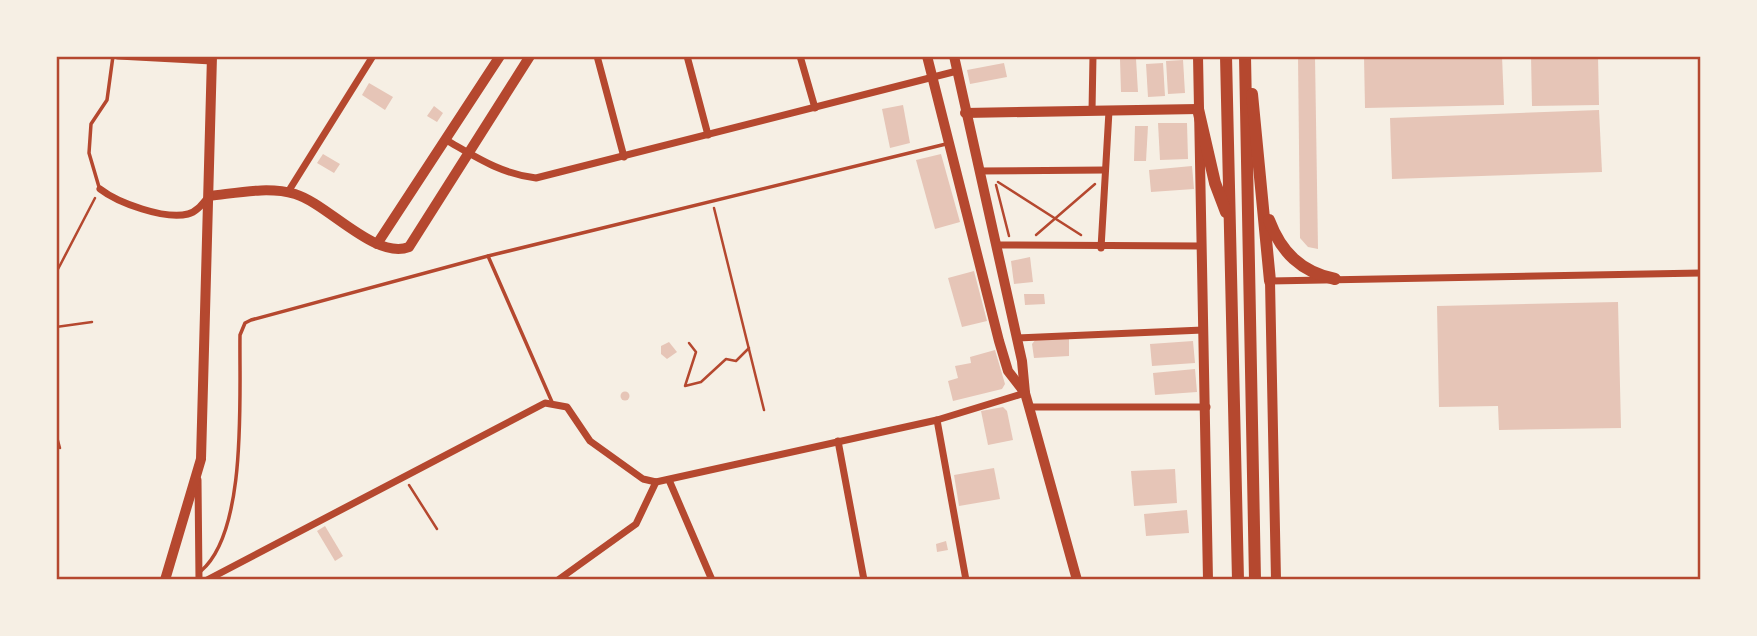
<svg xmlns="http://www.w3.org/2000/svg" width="1757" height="636" font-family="'Playfair Display',serif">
<rect width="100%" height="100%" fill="#f6efe4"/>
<g fill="#e6c5b7">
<polygon points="1298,56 1315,56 1318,249 1308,247 1300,238"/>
<polygon points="1364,56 1502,56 1504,105 1365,108"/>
<polygon points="1531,56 1598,56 1599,105 1532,106"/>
<polygon points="1120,59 1136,59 1138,92 1121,92"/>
<polygon points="1183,60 1185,93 1168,94 1166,61"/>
<polygon points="1004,63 1007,77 970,84 967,70"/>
<polygon points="1163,63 1165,96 1148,97 1146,64"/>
<polygon points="369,83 393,97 385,110 362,95"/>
<polygon points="903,105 910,143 890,148 882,109"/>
<polygon points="434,106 443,113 437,122 427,116"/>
<polygon points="1599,110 1602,172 1392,179 1390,118"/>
<polygon points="1158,123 1187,123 1188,159 1160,160"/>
<polygon points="1135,126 1148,126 1146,161 1134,161"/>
<polygon points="323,154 340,164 334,173 317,163"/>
<polygon points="941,154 960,222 935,229 916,160"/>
<polygon points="1192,166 1194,189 1151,192 1149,170"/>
<polygon points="1030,257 1033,282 1014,284 1011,261"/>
<polygon points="974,271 987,321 962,327 948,278"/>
<polygon points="1024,294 1044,294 1045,304 1025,305"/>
<polygon points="1618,302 1621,428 1499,430 1498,406 1439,407 1437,306"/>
<polygon points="1069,337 1069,356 1034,358 1032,344 1036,339"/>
<polygon points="1193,341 1195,363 1152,366 1150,344"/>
<polygon points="669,342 677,352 667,359 661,354 661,346"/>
<polygon points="995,350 1005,384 1002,389 953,401 948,381 958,378 955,366 971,363 970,357"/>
<polygon points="1195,369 1197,392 1155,395 1153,373"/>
<circle cx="625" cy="396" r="4.5"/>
<polygon points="1003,407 1007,411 1013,440 988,445 981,411"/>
<polygon points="994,468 1000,499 959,506 954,475"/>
<polygon points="1175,469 1177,503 1134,506 1131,471"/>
<polygon points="1187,510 1189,533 1146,536 1144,514"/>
<polygon points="325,526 343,556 335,561 317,531"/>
<polygon points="946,541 948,550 937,552 936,544"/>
</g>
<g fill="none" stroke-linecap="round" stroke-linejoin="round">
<g stroke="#b5482f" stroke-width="2.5">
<polyline points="998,182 1081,235"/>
<polyline points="996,185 1009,236"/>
<polyline points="714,208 764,410"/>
<polyline points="1036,235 1095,184"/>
<polyline points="56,273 95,198"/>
<polyline points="56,327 92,322"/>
<polyline points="689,343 696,352 685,386 701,382 726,359 736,361 749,348"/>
<polyline points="56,433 60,448"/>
<polyline points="409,485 437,529"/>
</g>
<g stroke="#b5482f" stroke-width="3.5">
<polyline points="99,187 89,153 91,124 107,100 113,56"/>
<polyline points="488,256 552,402"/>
<path d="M 201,571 C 248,531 239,394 240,335 L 245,323 L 251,320 L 488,256 L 946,144"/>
</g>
<g stroke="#b5482f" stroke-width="7">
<polyline points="118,56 212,61"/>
<polyline points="597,56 624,157"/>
<polyline points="687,56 708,135"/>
<polyline points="800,56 815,108"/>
<polyline points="1092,111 1093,56"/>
<path d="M 446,140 C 476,157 501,174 536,178 L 957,71"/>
<polyline points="979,171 1105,170"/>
<path d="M 100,189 C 118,203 165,220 188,214 C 197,212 203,203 209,196"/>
<polyline points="288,192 373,56"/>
<polyline points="997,245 1201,246"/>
<polyline points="1101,248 1109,111"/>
<polyline points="1270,281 1701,273"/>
<polyline points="1017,338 1203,330"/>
<polyline points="1029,407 1207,407"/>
<polyline points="937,420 966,580"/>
<polyline points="838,441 864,580"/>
<polyline points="198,480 199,580"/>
<polyline points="669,480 712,580"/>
<polyline points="207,580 545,403 567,407 590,441 643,479 656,482 937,420 1025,393"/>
<polyline points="558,580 636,524 656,482"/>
</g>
<g stroke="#b5482f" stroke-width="10">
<polyline points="965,113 1198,109"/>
<path d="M 209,196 C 237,193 268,186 295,194 C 328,204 375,260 409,247 L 530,56"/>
<polyline points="377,244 500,56"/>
</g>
<g stroke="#b5482f" stroke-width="10">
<polyline points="927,56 999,341 1008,371 1025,393 1029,407 1077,580"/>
<polyline points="954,56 1022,361 1025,393"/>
<polyline points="1198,56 1208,580"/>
<polyline points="1270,281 1276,580"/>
<polyline points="165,580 201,459 212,56"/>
</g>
<g stroke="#b5482f" stroke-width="12">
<polyline points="1226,56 1238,580"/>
<polyline points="1245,56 1255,580"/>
<polyline points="1252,94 1270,281"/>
<polyline points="1198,109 1215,183 1226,212"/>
<path d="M 1269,220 C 1281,252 1301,272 1335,279"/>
</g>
</g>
<rect width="1757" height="636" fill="none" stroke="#f6efe4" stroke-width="116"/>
<rect x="58" y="58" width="1641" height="520" fill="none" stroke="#b5482f" stroke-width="2.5"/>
</svg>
